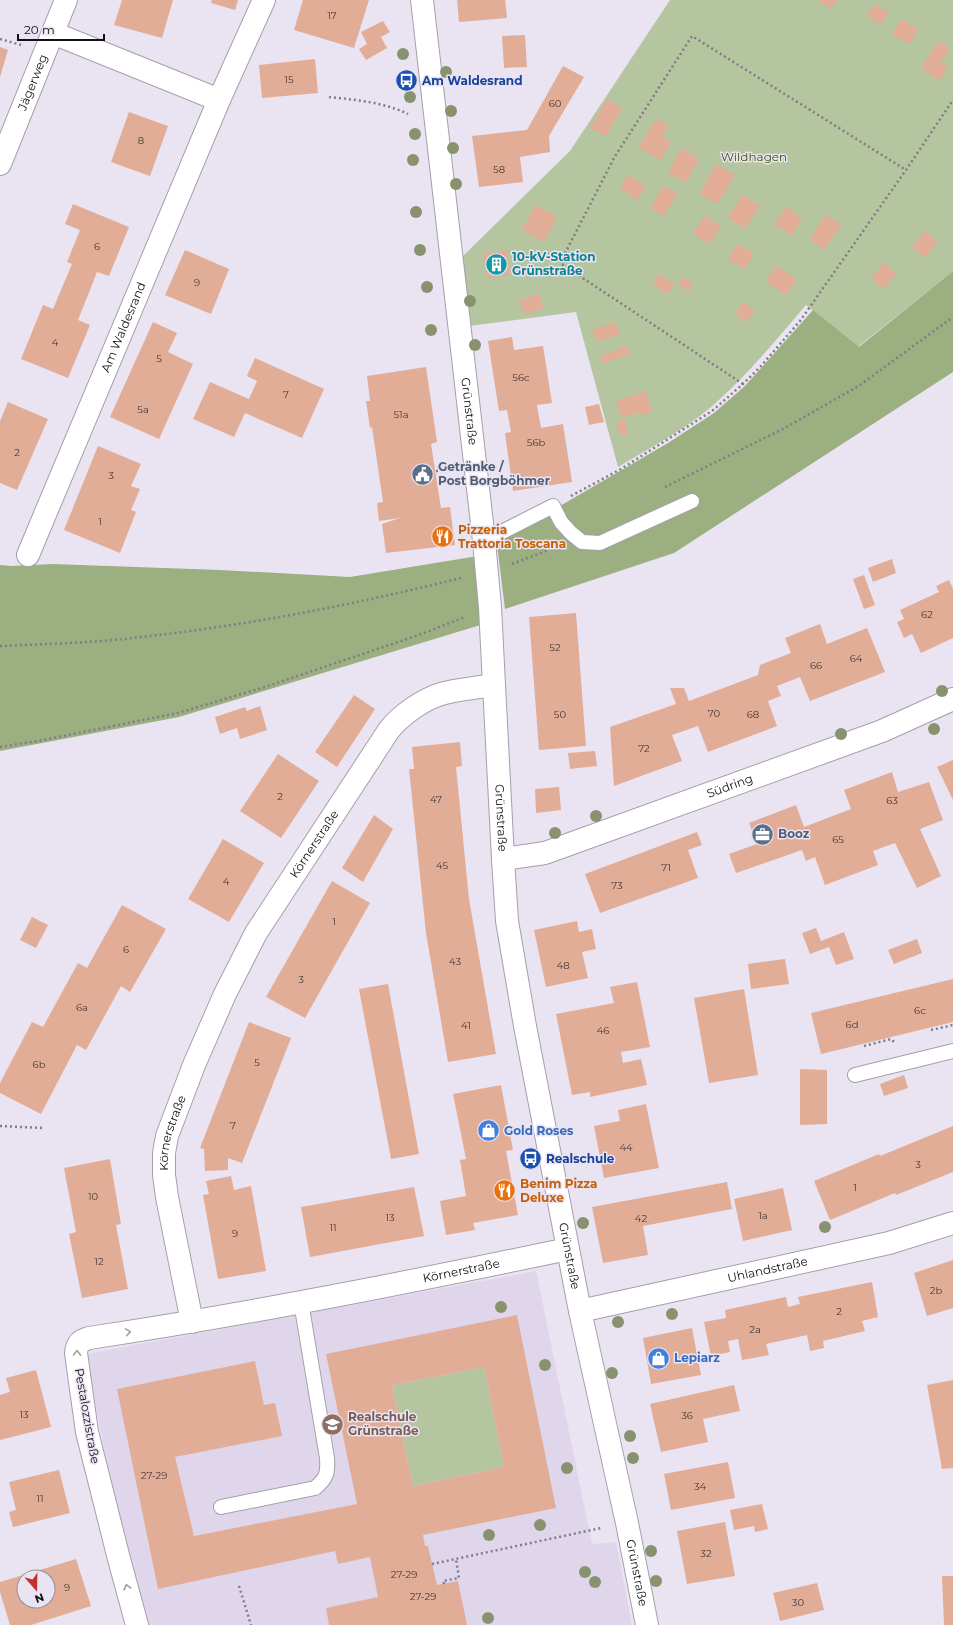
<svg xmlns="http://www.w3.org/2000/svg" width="953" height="1625" font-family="Montserrat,sans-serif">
<rect width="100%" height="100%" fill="#eae3f2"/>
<polygon fill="#e0d6ec" points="536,1271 592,1544 616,1542 632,1625 148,1625 113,1495 86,1354"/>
<g fill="#b4c59f">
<path d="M 670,0 L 953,0 L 953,271 L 858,347 L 806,305 C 775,341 746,377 710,408 C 684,430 648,449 618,467 L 576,312 L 469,326 L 462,257 L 570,151 Z"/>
<polygon points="484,1367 504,1467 413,1486 392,1385"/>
</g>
<g fill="#9baf80">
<polygon points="953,271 953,372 674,553 505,609 496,536 560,506 668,443 714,413 745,386 813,310 859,347"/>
<polygon points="478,556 487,623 179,717 0,751 0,565 11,566 52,564 220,570 350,577"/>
</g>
<g fill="#e2ad97" fill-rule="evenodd">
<polygon points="122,0 173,0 162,38 114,25"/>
<polygon points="212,0 238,0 235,10 211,3"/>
<polygon points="303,0 369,0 354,48 294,30"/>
<polygon points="457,0 505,0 507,18 459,22"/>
<polygon points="818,0 837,0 831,9"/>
<polygon points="875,4 889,13 880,25 867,16"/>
<polygon points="901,19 919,29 910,44 892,35"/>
<polygon points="383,21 390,32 381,37 387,48 366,60 359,49 367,44 361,32"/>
<polygon points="525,35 527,67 504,68 502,36"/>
<polygon points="938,41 950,48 941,62 948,67 939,81 921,67"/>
<polygon points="0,47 8,50 0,77"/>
<polygon points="315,59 318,93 262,98 259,65"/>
<polygon points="563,66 584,77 549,136 550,152 520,157 523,182 479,187 472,136 527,130"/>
<polygon points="607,99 622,108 606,136 591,128"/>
<polygon points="129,112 168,126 150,176 111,162"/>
<polygon points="656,119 669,126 662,137 671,143 660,160 638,147"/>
<polygon points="681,148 699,159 686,183 668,173"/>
<polygon points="716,164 735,175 717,204 699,194"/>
<polygon points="629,175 646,186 637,200 620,188"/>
<polygon points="663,186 677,194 664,216 650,208"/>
<polygon points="743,195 760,206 745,229 728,217"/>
<polygon points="73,204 129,227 109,276 97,272 88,295 78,320 90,325 68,378 21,359 43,305 53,309 72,264 67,262 80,230 65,224"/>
<polygon points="535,205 557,217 544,242 522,230"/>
<polygon points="786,207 798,215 797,216 802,220 791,236 774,224"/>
<polygon points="825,215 841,224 825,250 810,240"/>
<polygon points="704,216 721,226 710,244 693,234"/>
<polygon points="925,231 938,242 925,258 912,247"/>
<polygon points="737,244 754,254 745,269 728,260"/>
<polygon points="185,250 229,269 211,314 165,295"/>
<polygon points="507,250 511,274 487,278 483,254"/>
<polygon points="883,263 896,273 884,289 871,279"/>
<polygon points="776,266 797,279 786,295 766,282"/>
<polygon points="659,274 674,283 668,294 653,285"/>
<polygon points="683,277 693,283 689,291 678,285"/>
<polygon points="539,293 544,308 525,315 519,301"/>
<polygon points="743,302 755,310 747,322 735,314"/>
<polygon points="153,322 177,333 168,352 193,364 159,439 110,417"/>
<polygon points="615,322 620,334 597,342 592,330"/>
<polygon points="512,337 514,350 543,346 552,403 537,405 541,428 563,424 572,482 513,491 505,433 511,432 507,410 499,411 488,341"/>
<polygon points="627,346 631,353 603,364 600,356"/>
<polygon points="255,358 324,389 302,438 245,413 234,437 193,419 210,382 249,399 257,381 247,376"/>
<polygon points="426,367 437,442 431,444 441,508 450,507 455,545 386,553 382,524 400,518 379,521 377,503 383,502 372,427 370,428 366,401 370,401 367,376"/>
<polygon points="646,391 652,412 641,415 640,412 622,418 616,401"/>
<polygon points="8,402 48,419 17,490 0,483 0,421"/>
<polygon points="599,404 604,422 589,425 585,407"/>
<polygon points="624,419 629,434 622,436 621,433 619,434 616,425 619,424 618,421"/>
<polygon points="98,446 141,464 131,486 140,489 131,510 136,512 120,553 64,530"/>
<polygon points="892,559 896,573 873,582 868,568"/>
<polygon points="864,575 875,605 864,609 853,579"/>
<polygon points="949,580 953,589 953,638 921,653 912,634 904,638 897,622 904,619 900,610 939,592 936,586"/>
<polygon points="576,613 586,746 539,750 529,617"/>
<polygon points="820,624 827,644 867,628 885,672 810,701 800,677 777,686 781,696 768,701 777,726 708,752 698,726 672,735 682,761 614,786 610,727 676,704 670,688 684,688 689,701 758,675 760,665 791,653 785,638"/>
<polygon points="354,695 375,709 337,767 315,752"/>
<polygon points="260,706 267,730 240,739 237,728 220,734 215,717 245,707 247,711"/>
<polygon points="460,742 462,766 456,767 469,899 496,1054 448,1062 426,933 409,769 414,769 412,747"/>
<polygon points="595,751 597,766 570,769 568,753"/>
<polygon points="278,754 319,781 281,838 240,811"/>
<polygon points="953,760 953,800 937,767"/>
<polygon points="892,772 898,792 929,782 943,820 920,829 941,876 917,888 895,843 873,851 878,865 825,885 815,857 806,861 802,850 736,873 729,854 757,844 749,823 796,805 804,827 851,809 844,790"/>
<polygon points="559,787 561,810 536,813 535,789"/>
<polygon points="374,815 393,829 363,882 342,868"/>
<polygon points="697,832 702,845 688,850 698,878 600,913 585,874"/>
<polygon points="223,839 264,863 229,922 188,899"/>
<polygon points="332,881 370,903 305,1018 266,997"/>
<polygon points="122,905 166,929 130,992 121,986 86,1050 77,1045 41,1114 0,1093 0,1083 32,1022 43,1027 78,963 87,968"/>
<polygon points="32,917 48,925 36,948 20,940"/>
<polygon points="577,921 579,932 592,929 596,949 582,952 588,978 546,987 534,930"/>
<polygon points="816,928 821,941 844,932 854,959 836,965 829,947 810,954 802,933"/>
<polygon points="917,939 922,953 894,964 888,950"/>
<polygon points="785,959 789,984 751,989 748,964"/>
<polygon points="953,979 953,1022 821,1054 811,1013"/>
<polygon points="637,982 650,1047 621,1052 623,1063 641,1059 647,1085 590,1097 590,1092 572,1095 556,1014 614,1003 610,987"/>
<polygon points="388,984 419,1154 391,1159 359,989"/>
<polygon points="744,989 758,1075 709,1083 694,998"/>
<polygon points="249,1022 291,1038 242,1163 228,1158 228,1170 205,1171 204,1149 200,1148"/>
<polygon points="800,1069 827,1070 827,1124 800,1125"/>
<polygon points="904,1075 908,1088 884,1096 880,1084"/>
<polygon points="501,1085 513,1150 506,1151 518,1215 473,1223 475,1230 446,1235 440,1201 466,1196 460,1160 466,1159 453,1094"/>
<polygon points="646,1104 659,1168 604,1178 594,1126 620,1121 618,1110"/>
<polygon points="953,1126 953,1172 896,1195 895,1193 830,1220 814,1181 879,1154 880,1156"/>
<polygon points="110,1159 121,1224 116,1225 128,1289 82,1298 69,1234 76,1232 64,1168"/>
<polygon points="231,1176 234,1190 251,1186 266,1271 218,1279 203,1195 209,1194 206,1181"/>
<polygon points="727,1182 732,1209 643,1226 648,1255 603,1263 592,1207"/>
<polygon points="414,1187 424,1236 310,1257 301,1207"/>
<polygon points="783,1188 792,1230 743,1241 734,1199"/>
<polygon points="953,1260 953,1308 927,1316 914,1273"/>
<polygon points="872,1282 878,1317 862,1321 865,1331 823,1341 824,1348 810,1351 807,1335 766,1344 769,1355 742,1360 738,1339 728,1341 730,1352 711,1356 704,1322 726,1318 725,1310 786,1297 788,1307 800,1304 798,1297"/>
<path d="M 517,1315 L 556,1508 L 423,1535 L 425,1546 L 428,1546 L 437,1585 L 458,1581 L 467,1625 L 329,1625 L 326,1608 L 378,1597 L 370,1557 L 338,1564 L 335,1551 L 158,1589 L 117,1389 L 255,1361 L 264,1405 L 275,1403 L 282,1436 L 175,1457 L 194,1536 L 357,1504 L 326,1354 ZM 484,1367 L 504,1467 L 413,1486 L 392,1385 Z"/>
<polygon points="692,1328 701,1375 651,1384 643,1338"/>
<polygon points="36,1370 51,1427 0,1440 0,1395 10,1392 6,1378"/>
<polygon points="953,1380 953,1468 942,1469 927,1385"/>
<polygon points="734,1385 740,1411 703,1419 708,1442 661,1452 650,1404"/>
<polygon points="728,1462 735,1498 671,1510 664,1474"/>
<polygon points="59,1470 70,1513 13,1527 9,1512 16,1510 9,1482"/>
<polygon points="762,1504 768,1529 755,1532 754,1526 734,1530 730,1510"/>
<polygon points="725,1522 735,1576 687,1584 677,1531"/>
<path d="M 76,1559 L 91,1606 L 31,1625 L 10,1625 L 0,1592 L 0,1582 ZM 24,1577 L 48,1577 L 48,1601 L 24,1601 Z"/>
<polygon points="942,1576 953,1576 953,1625 944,1625"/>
<polygon points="817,1583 824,1610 780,1621 773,1593"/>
</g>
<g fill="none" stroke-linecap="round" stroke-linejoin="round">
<defs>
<g id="service">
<polyline points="484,541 553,506 561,522 571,533 582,542 600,543 692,501"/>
<polyline points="855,1075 953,1051"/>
<path d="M 221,1507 L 315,1488 C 327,1478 328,1473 327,1458 L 301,1302"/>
</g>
<g id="minor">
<path id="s1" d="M 422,0 L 484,541 L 490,607 L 503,859 L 507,921 L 525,1026 L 580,1311 L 627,1523 L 647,1625"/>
<polyline points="53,33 219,100"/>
<path id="s2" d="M 0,164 L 66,0"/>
<path id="s3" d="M 28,555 L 219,100 L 264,0"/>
<path id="s4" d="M 503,859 L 545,853 L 882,731 L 953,699"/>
<path id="s5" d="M 580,1311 L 889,1243 L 953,1223"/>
<path id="s6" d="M 192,1322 L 167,1197 L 164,1175 L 164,1153 L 167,1136 L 194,1065 L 225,994 L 256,933 L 389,730 C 401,715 422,700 441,694 C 458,689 476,688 493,685"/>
<path id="s7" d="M 137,1625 L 119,1559 L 87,1432 L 76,1353 C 77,1343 80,1341 89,1338 C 250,1314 409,1282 568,1249"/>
</g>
</defs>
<use href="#service" stroke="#a59ead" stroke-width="16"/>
<use href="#minor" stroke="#a59ead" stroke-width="24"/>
<g stroke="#807c86" stroke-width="2.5" stroke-dasharray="2 3" stroke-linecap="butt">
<polyline points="0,39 21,45"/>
<path d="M 329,97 C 356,100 383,102 408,114"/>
<polyline points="743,384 560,263 614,158 692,36 906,170"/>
<polyline points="436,471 450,469"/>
<polyline points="665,487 785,428 860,385 953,317"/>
<polyline points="571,496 621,469 712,411 743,384 761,366 800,321 906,170 953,100"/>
<polyline points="512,564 546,551 553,546"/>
<path d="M 0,646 C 44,644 89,643 133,638 C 244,626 353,605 461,578"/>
<polyline points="0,747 38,741 178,713 265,687 333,664 419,635 465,617"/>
<polyline points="931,1030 953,1025"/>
<polyline points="864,1046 891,1039 895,1043"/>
<polyline points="0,1126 44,1128"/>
<polyline points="432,1564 601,1528"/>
<polyline points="444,1584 443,1581 459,1578 456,1559"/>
<polyline points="239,1586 251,1625"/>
</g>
<use href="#service" stroke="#fff" stroke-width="14"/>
<use href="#minor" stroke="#fff" stroke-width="22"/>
</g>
<g fill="#88926f">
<circle cx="403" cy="54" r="6"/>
<circle cx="446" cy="72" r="6"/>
<circle cx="410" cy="97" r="6"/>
<circle cx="451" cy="111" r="6"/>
<circle cx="415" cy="134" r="6"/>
<circle cx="453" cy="148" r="6"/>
<circle cx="413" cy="160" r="6"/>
<circle cx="456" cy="184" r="6"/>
<circle cx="416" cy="212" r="6"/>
<circle cx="420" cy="250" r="6"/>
<circle cx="427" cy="287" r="6"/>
<circle cx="470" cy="301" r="6"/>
<circle cx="431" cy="330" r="6"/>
<circle cx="475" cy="345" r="6"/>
<circle cx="942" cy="691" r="6"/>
<circle cx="934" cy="729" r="6"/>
<circle cx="841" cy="734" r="6"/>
<circle cx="596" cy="816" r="6"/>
<circle cx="555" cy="833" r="6"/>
<circle cx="583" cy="1223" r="6"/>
<circle cx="825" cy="1227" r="6"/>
<circle cx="501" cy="1307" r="6"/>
<circle cx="672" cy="1314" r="6"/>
<circle cx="618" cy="1322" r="6"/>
<circle cx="545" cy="1365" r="6"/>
<circle cx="612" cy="1373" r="6"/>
<circle cx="630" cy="1436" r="6"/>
<circle cx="633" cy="1458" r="6"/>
<circle cx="567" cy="1468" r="6"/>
<circle cx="540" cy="1525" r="6"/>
<circle cx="489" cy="1535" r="6"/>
<circle cx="651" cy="1551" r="6"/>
<circle cx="585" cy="1572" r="6"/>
<circle cx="656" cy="1581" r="6"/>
<circle cx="595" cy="1582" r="6"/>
<circle cx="488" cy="1618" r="6"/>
</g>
<defs><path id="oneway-chevron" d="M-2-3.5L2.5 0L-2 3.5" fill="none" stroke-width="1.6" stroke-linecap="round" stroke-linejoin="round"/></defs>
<g stroke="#a09fa1">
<use href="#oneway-chevron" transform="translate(128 1332) rotate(-9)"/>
<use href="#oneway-chevron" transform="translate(77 1353) rotate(-89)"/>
<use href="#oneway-chevron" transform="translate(127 1587) rotate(-105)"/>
</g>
<defs>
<symbol id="bus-disc" viewBox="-11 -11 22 22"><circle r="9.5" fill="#1a4fb4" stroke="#eae3f2"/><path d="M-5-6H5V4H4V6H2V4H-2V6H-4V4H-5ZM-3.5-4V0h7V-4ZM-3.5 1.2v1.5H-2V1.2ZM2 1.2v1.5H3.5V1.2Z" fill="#fff"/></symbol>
<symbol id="building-disc" viewBox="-11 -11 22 22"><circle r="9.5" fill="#0f9aa8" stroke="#eae3f2"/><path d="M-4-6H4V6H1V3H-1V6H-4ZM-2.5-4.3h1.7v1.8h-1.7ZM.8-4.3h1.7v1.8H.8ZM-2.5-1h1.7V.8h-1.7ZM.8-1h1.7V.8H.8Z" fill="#fff"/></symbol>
<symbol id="civic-disc" viewBox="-11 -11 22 22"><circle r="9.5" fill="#5c6f8a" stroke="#eae3f2"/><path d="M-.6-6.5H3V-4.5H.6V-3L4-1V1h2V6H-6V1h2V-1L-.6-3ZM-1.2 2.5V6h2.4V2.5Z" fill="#fff"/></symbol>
<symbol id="restaurant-disc" viewBox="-11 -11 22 22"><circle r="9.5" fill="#e8710a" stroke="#eae3f2"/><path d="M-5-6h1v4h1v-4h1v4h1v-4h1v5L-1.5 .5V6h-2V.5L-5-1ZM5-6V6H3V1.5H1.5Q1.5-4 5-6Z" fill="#fff"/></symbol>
<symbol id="office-disc" viewBox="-11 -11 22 22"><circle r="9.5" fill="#5c6f8a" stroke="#eae3f2"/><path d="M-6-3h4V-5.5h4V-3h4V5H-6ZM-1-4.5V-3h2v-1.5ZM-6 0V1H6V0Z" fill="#fff"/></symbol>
<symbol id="shop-disc" viewBox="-11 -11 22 22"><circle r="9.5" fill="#3f7fe0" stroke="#eae3f2"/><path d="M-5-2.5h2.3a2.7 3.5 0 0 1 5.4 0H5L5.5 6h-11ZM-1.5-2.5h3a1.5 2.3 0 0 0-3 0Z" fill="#fff"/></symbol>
<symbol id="school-disc" viewBox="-11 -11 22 22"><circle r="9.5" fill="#8d6e63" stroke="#eae3f2"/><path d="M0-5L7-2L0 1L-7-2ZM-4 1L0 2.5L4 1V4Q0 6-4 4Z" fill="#fff"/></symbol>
</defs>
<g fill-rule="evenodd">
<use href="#bus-disc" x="394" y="68" width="25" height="25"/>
<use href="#building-disc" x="484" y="252" width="25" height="25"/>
<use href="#civic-disc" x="410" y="462" width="25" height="25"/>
<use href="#restaurant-disc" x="430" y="524" width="25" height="25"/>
<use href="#office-disc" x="750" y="822" width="25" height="25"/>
<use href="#shop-disc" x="476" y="1118" width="25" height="25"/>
<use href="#bus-disc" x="518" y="1146" width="25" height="25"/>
<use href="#restaurant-disc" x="492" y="1178" width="25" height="25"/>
<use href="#shop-disc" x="646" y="1346" width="25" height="25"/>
<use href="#school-disc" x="320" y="1412" width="25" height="25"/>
</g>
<g text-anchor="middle" stroke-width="3" stroke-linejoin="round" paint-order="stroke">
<g font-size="10" fill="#463736">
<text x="332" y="19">17</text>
<text x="289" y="83">15</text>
<text x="555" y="107">60</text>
<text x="141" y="144">8</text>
<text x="499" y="173">58</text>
<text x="97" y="250">6</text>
<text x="197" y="286">9</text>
<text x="55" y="346">4</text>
<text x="159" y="362">5</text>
<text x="521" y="381">56c</text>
<text x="286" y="398">7</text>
<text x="143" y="413">5a</text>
<text x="401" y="418">51a</text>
<text x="536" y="446">56b</text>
<text x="17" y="456">2</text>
<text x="111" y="479">3</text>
<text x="100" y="525">1</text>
<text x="927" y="618">62</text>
<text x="555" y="651">52</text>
<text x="856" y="662">64</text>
<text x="816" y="669">66</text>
<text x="714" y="717">70</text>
<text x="560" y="718">50</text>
<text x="753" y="718">68</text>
<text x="644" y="752">72</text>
<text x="280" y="800">2</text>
<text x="436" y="803">47</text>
<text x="892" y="804">63</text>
<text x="838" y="843">65</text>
<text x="442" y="869">45</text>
<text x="666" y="871">71</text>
<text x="226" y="885">4</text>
<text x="617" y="889">73</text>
<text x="334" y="925">1</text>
<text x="126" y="953">6</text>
<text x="455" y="965">43</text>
<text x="563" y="969">48</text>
<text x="301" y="983">3</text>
<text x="82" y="1011">6a</text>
<text x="920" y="1014">6c</text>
<text x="852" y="1028">6d</text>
<text x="466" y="1029">41</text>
<text x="603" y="1034">46</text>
<text x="257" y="1066">5</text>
<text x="39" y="1068">6b</text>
<text x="233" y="1129">7</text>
<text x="626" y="1151">44</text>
<text x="918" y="1168">3</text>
<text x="855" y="1191">1</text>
<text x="93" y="1200">10</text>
<text x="763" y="1219">1a</text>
<text x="390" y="1221">13</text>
<text x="641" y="1222">42</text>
<text x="333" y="1231">11</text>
<text x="235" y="1237">9</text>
<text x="99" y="1265">12</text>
<text x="936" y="1294">2b</text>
<text x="839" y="1315">2</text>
<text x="755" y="1333">2a</text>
<text x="24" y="1418">13</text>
<text x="687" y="1419">36</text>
<text x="154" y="1479">27-29</text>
<text x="700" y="1490">34</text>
<text x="40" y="1502">11</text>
<text x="706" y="1557">32</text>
<text x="404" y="1578">27-29</text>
<text x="67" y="1591">9</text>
<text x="423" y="1600">27-29</text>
<text x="798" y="1606">30</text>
</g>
<g font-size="12" font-weight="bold" fill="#164399" stroke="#eae3f2" text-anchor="start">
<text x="422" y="85">Am Waldesrand</text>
<text x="546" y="1163">Realschule</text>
</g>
<g font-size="12" fill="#121015" stroke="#eae3f2">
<text dy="4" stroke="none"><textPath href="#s2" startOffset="88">Jägerweg</textPath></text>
<text dy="4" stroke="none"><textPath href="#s3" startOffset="247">Am Waldesrand</textPath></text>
<text dy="4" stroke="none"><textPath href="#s1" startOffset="414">Grünstraße</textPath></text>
<text dy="4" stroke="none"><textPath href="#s4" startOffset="239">Südring</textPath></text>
<text dy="4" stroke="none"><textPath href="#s1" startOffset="822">Grünstraße</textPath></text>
<text dy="4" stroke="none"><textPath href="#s6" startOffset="517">Körnerstraße</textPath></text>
<text dy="4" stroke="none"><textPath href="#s6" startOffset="193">Körnerstraße</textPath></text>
<text dy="4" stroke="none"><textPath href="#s1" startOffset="1266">Grünstraße</textPath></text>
<text dy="4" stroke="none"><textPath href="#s5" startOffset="192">Uhlandstraße</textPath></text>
<text dy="4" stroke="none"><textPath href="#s7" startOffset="679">Körnerstraße</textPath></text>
<text transform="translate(87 1416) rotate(80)" y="4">Pestalozzistraße</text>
<text dy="4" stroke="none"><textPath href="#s1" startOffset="1590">Grünstraße</textPath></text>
</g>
<g font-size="12" fill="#385003" stroke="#eae3f2">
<text x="754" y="161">Wildhagen</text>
</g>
<g font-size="12" font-weight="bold" fill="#0d838f" stroke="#eae3f2" text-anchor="start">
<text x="512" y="261">10-kV-Station<tspan x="512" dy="14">Grünstraße</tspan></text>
</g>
<g font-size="12" font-weight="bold" fill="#4e5e75" stroke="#eae3f2" text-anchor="start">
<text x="438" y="471">Getränke /<tspan x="438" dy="14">Post Borgböhmer</tspan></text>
<text x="778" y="838">Booz</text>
</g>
<g font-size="12" font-weight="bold" fill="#c56008" stroke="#eae3f2" text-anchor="start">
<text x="458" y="534">Pizzeria<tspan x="458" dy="14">Trattoria Toscana</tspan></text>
<text x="520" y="1188">Benim Pizza<tspan x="520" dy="14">Deluxe</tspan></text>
</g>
<g font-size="12" font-weight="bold" fill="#366cbe" stroke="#eae3f2" text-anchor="start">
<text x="504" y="1135">Gold Roses</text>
<text x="674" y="1362">Lepiarz</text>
</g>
<g font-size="12" font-weight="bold" fill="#785e54" stroke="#eae3f2" text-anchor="start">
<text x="348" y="1421">Realschule<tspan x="348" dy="14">Grünstraße</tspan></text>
</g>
</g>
<g transform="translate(36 1589) rotate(160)"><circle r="19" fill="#eae3f2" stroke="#948f9a"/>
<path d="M0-3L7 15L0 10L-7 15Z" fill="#c1322c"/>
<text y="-6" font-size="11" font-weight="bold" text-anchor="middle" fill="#121015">N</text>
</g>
<path d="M18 34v6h86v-6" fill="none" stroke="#121015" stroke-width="2"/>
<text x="24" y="34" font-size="12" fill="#121015" stroke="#eae3f2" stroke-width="3" paint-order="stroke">20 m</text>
</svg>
